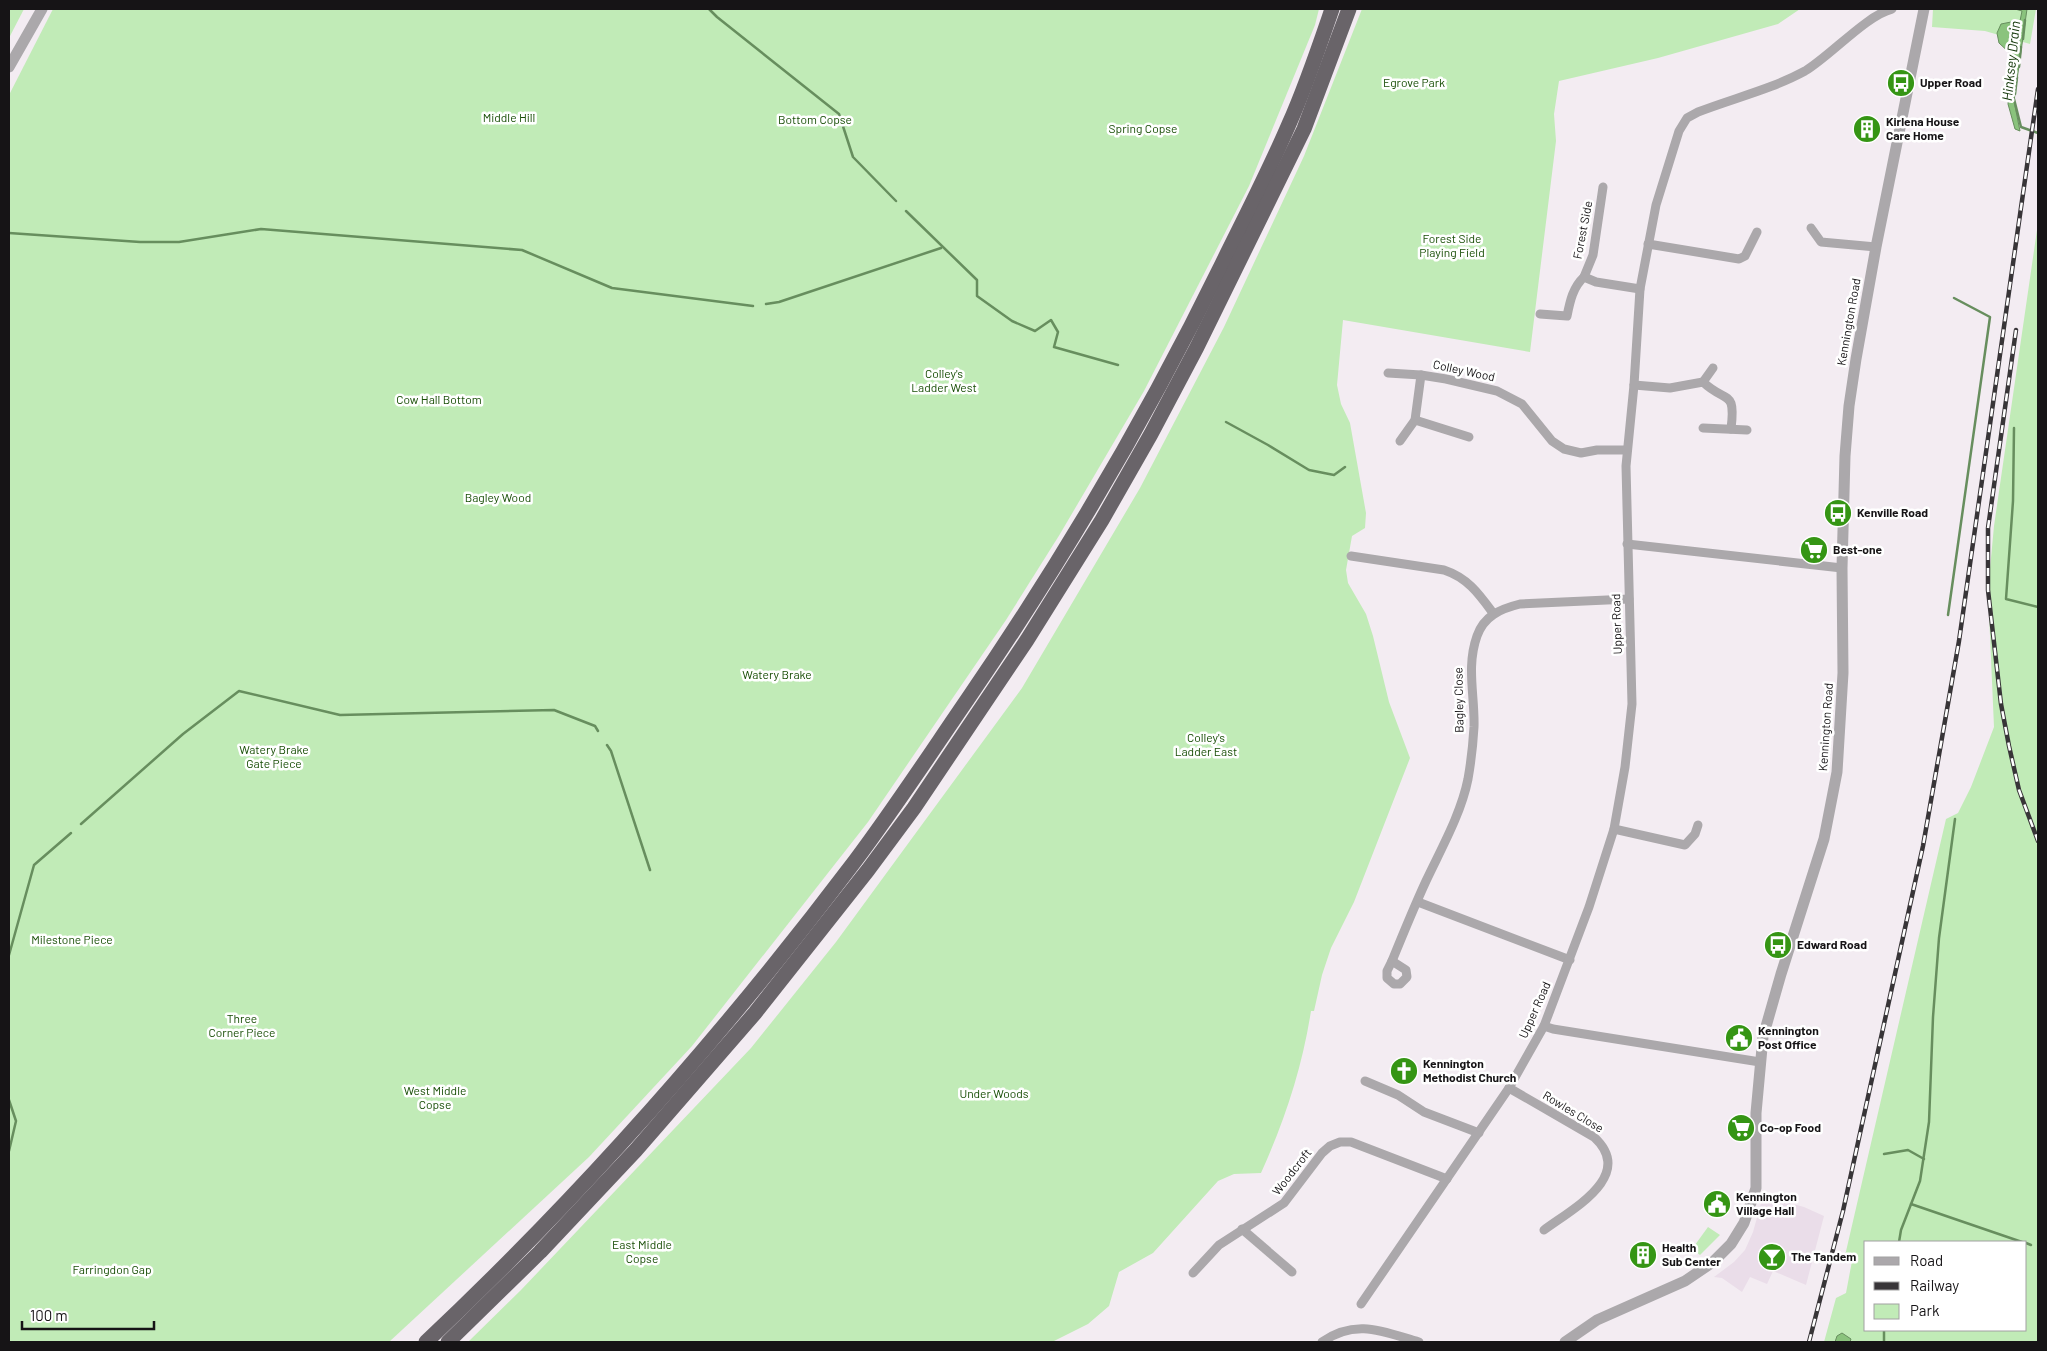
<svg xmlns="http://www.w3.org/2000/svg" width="2047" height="1351" font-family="Barlow,sans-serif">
<rect width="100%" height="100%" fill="#f3ecf2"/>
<polygon fill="#eadde9" points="1763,1196 1804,1207 1824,1216 1806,1285 1773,1271 1767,1284 1750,1277 1742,1292 1722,1278 1714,1277 1734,1262 1745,1250 1753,1232"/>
<g fill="#c1ebb7" fill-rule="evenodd">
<polygon points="9,9 24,9 9,38"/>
<polygon points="53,9 1319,9 1315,25 1249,186 1144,391 1060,534 1006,620 868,822 692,1046 589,1157 389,1342 9,1342 9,95"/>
<path d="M 1362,9 L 1800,9 L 1778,24 L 1658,58 L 1559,81 L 1554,114 L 1556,141 L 1530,352 L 1343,320 L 1337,385 L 1341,404 L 1350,423 L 1366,513 L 1365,528 L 1352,536 L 1346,570 L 1348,583 L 1366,614 L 1373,636 L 1389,702 L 1410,758 L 1354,902 L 1331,948 L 1322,975 L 1314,1011 L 1311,1011 C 1302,1068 1285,1120 1261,1173 L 1234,1174 L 1218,1181 L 1153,1253 L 1119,1272 L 1109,1306 L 1088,1324 L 1052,1342 L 468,1342 L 521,1290 L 751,1048 L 836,942 L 1022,688 L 1140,488 L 1224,327 L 1304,156 Z"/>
<polygon points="1933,9 2036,9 2030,44 1985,31 1932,27"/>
<path d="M 2038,223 L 2038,1342 L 1824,1342 L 1836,1298 L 1846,1293 L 1852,1261 L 1844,1260 L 1946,819 L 1958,813 L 1971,787 L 1994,727 L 1988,590 L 1994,526 ZM 1866,1242 L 2026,1242 L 2026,1330 L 1866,1330 Z"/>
<polygon points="1708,1227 1720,1235 1700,1255 1692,1249"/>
</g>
<g fill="#8ac37d" stroke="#678e5e">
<polygon points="2015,9 2027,9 2014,101 2020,131 2015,129 2008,104 2013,56 1999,43 1997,33 2001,24 2016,21 2018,31 2022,11"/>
<polygon points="1842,1333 1851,1339 1850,1342 1835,1342 1837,1336"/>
</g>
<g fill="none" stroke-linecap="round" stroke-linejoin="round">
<g stroke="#678e5e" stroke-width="2.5">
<polyline points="709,9 717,17 839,114 853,157 896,201"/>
<polyline points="2023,39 2025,20"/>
<polyline points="2019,67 2021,47"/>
<polyline points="2015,94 2017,77"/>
<polyline points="2014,99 2021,127 2038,133"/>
<polyline points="906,211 977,280 977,296 1012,321 1035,331 1051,320 1058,332 1054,347 1118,365"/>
<polyline points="9,233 140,242 179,242 261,229 522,250 612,288 753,306"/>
<polyline points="766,304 779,302 941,248"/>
<polyline points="1226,422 1268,445 1309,470 1334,475 1345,467"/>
<polyline points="2014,428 2013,501 2006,599 2038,607"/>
<polyline points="1948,615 1990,317 1954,298"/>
<polyline points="607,745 611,751 650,870"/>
<polyline points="81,824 183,734 239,691 340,715 554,710 595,726 598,731"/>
<polyline points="9,955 34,865 71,833"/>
<polyline points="9,1100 16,1121 9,1151"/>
<polyline points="1884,1154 1908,1150 1924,1159"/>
<polyline points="1911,1204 2022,1242"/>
<polyline points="1899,1242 1901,1230 1920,1181 1929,1122 1933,1017 1939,938 1955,819"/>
<polyline points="2026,1243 2031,1245"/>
<polyline points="1884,1342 1884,1330"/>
</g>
<g stroke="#aba8ab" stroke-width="9">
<polyline points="1811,228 1821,242 1876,247"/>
<polyline points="1648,244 1739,259 1745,256 1757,232"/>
<polyline points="1584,277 1593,255 1603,187"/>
<path d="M 1540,314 L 1567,316 C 1570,301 1573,287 1584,277 L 1596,282 L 1640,289"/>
<polyline points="1388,373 1421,375 1446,379 1497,391 1522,404 1552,441 1564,449 1581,453 1597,450 1627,450"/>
<polyline points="1703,382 1713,368"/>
<path d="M 1634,385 L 1670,388 L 1703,382 C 1726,404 1736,388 1731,429"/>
<polyline points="1415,420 1469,437"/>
<polyline points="1703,428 1747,430"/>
<polyline points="1400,441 1415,420 1421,375"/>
<polyline points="1627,544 1842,568"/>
<path d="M 1351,556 L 1444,570 C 1468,578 1479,594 1493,613"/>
<polyline points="1614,829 1685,845 1695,834 1698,825"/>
<polyline points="1418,902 1570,960"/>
<path d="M 1392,961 C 1403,934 1414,907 1426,881 C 1441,849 1461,814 1468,779 C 1471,762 1473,744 1474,727 C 1475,696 1466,667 1477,636 C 1484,616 1500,609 1520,604 L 1629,599"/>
<polygon points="1392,961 1406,970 1407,977 1400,984 1394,984 1387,978 1387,971"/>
<polyline points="1544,1026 1553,1029 1760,1062"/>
<polyline points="1365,1081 1398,1095 1424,1112 1479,1133"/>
<path d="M 1509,1088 L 1594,1137 C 1636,1176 1572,1209 1544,1230"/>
<polyline points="1242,1229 1292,1272"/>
<polyline points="1193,1273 1219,1245 1284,1203 1322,1153 1330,1146 1340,1142 1351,1142 1447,1179"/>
<path d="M 1361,1304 L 1509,1088 L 1544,1026 L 1589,907 L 1614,829 L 1625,767 L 1632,704 L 1626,466 L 1634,385 L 1640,289 L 1656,205 L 1679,131 L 1687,118 L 1698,112 C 1734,98 1772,89 1805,71 C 1830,56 1867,15 1892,9"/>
<path d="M 1322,1342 C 1356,1318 1384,1332 1419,1342"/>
</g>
<g stroke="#aba8ab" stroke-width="11">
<polyline points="9,67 42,9"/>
<polyline points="1565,1342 1597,1320 1685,1281 1713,1262 1731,1244 1744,1223 1756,1188 1756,1113 1763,1037 1781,974 1824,839 1837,772 1843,673 1842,568 1845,456 1849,406 1856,359 1876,247 1924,9"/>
</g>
<g stroke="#696469" stroke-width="15">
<path d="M 426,1342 C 582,1195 725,1033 855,861 C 894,809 930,754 967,700 C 1063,560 1148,416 1222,264 C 1245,217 1269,171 1289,124 C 1306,86 1319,47 1332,9"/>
<polyline points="448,1342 540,1252 636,1150 755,1013 868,870 914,808 1027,640 1102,520 1151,434 1197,347 1304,129 1349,9"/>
</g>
<defs>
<g id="rail">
<polyline points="2016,330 1988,528 1988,590 2001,704 2009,746 2019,790 2038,841"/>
<polyline points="1809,1342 1843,1211 1923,846 1959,641 2038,89"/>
</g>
</defs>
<use href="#rail" stroke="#383538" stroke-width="4.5"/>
<use href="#rail" stroke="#fff" stroke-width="2.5" stroke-dasharray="8" stroke-linecap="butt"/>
</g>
<defs>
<symbol id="bus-disc" viewBox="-11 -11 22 22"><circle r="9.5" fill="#359514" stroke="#fff"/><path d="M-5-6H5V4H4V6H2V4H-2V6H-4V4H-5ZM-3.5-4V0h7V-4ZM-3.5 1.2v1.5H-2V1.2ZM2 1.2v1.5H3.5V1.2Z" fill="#fff"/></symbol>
<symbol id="building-disc" viewBox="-11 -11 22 22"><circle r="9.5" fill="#359514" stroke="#fff"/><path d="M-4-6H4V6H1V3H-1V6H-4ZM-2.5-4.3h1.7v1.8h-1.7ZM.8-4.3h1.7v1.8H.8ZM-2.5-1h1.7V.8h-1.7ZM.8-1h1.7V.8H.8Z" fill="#fff"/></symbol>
<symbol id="supermarket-disc" viewBox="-11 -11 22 22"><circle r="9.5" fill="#359514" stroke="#fff"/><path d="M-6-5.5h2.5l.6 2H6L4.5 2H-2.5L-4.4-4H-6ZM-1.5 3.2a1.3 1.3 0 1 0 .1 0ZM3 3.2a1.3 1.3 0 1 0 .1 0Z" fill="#fff"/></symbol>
<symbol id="civic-disc" viewBox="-11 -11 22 22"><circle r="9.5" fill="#359514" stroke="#fff"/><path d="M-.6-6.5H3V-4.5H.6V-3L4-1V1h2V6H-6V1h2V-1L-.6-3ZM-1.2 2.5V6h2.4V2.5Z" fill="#fff"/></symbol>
<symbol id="church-disc" viewBox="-11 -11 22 22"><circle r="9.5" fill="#359514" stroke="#fff"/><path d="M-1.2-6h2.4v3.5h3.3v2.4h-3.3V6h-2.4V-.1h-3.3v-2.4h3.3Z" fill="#fff"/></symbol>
<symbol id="bar-disc" viewBox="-11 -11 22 22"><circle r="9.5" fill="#359514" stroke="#fff"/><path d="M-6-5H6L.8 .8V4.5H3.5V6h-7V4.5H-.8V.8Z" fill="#fff"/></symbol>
</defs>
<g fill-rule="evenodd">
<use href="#bus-disc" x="1885" y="67" width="32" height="32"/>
<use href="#building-disc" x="1851" y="113" width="32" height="32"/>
<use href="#bus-disc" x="1822" y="497" width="32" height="32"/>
<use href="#supermarket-disc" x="1798" y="534" width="32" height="32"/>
<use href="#bus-disc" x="1762" y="929" width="32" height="32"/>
<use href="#civic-disc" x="1723" y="1022" width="32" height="32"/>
<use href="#church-disc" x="1388" y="1055" width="32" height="32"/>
<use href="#supermarket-disc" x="1725" y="1112" width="32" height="32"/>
<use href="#civic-disc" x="1701" y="1188" width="32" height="32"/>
<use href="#building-disc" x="1627" y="1239" width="32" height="32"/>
<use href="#bar-disc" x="1756" y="1241" width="32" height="32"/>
</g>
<g text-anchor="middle" stroke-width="5" stroke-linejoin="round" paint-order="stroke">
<g font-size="12" fill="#184e06" stroke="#fff">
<text x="1414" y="87">Egrove Park</text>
<text x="509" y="122">Middle Hill</text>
<text x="815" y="124">Bottom Copse</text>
<text x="1143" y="133">Spring Copse</text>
<text x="1452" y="243">Forest Side<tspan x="1452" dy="14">Playing Field</tspan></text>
<text x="944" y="378">Colley's<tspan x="944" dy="14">Ladder West</tspan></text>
<text x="439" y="404">Cow Hall Bottom</text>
<text x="498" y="502">Bagley Wood</text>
<text x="777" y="679">Watery Brake</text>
<text x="1206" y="742">Colley's<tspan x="1206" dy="14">Ladder East</tspan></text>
<text x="274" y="754">Watery Brake<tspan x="274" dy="14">Gate Piece</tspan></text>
<text x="72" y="944">Milestone Piece</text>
<text x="242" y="1023">Three<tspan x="242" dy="14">Corner Piece</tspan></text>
<text x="435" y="1095">West Middle<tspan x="435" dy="14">Copse</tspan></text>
<text x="994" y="1098">Under Woods</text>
<text x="642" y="1249">East Middle<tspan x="642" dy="14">Copse</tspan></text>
<text x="112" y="1274">Farringdon Gap</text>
</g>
<g font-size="12" font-weight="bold" fill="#161416" stroke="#fff" text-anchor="start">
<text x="1920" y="87">Upper Road</text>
<text x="1886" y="126">Kirlena House<tspan x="1886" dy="14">Care Home</tspan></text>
<text x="1857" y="517">Kenville Road</text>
<text x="1833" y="554">Best-one</text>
<text x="1797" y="949">Edward Road</text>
<text x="1758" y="1035">Kennington<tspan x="1758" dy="14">Post Office</tspan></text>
<text x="1423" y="1068">Kennington<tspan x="1423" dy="14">Methodist Church</tspan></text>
<text x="1760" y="1132">Co-op Food</text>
<text x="1736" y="1201">Kennington<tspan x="1736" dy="14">Village Hall</tspan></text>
<text x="1662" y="1252">Health<tspan x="1662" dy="14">Sub Center</tspan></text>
<text x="1791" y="1261">The Tandem</text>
</g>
<g font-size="12" fill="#161416" stroke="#fff">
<text transform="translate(1583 230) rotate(-79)" y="4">Forest Side</text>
<text transform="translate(1849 322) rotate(-80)" y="4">Kennington Road</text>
<text transform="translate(1464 371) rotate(12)" y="4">Colley Wood</text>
<text transform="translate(1617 624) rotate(-92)" y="4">Upper Road</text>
<text transform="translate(1459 700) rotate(-91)" y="4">Bagley Close</text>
<text transform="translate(1826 727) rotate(-86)" y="4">Kennington Road</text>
<text transform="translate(1535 1010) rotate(-66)" y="4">Upper Road</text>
<text transform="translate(1573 1112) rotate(31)" y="4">Rowles Close</text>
<text transform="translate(1292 1172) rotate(-52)" y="4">Woodcroft</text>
</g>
<g font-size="14" font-style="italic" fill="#0d3203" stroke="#fff">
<text transform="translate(2011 61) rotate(-84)" y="5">Hinksey Drain</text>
</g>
</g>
<rect width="2047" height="1351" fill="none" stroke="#161416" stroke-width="20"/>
<rect x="1864" y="1241" width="162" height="90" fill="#ffffff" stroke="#a2a1a2"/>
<rect x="1874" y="1257" width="25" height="8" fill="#aba8ab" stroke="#a2a1a2"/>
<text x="1910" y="1266" font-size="15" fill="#161416">Road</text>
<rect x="1874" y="1282" width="25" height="8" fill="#383538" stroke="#a2a1a2"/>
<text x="1910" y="1291" font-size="15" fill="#161416">Railway</text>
<rect x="1874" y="1304" width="25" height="15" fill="#c1ebb7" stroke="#a2a1a2"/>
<text x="1910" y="1316" font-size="15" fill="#161416">Park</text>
<path d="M22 1321v8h132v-8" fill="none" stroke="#161416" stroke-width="2.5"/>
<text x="30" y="1321" font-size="15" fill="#161416" stroke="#ffffff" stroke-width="4" paint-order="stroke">100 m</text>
</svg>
